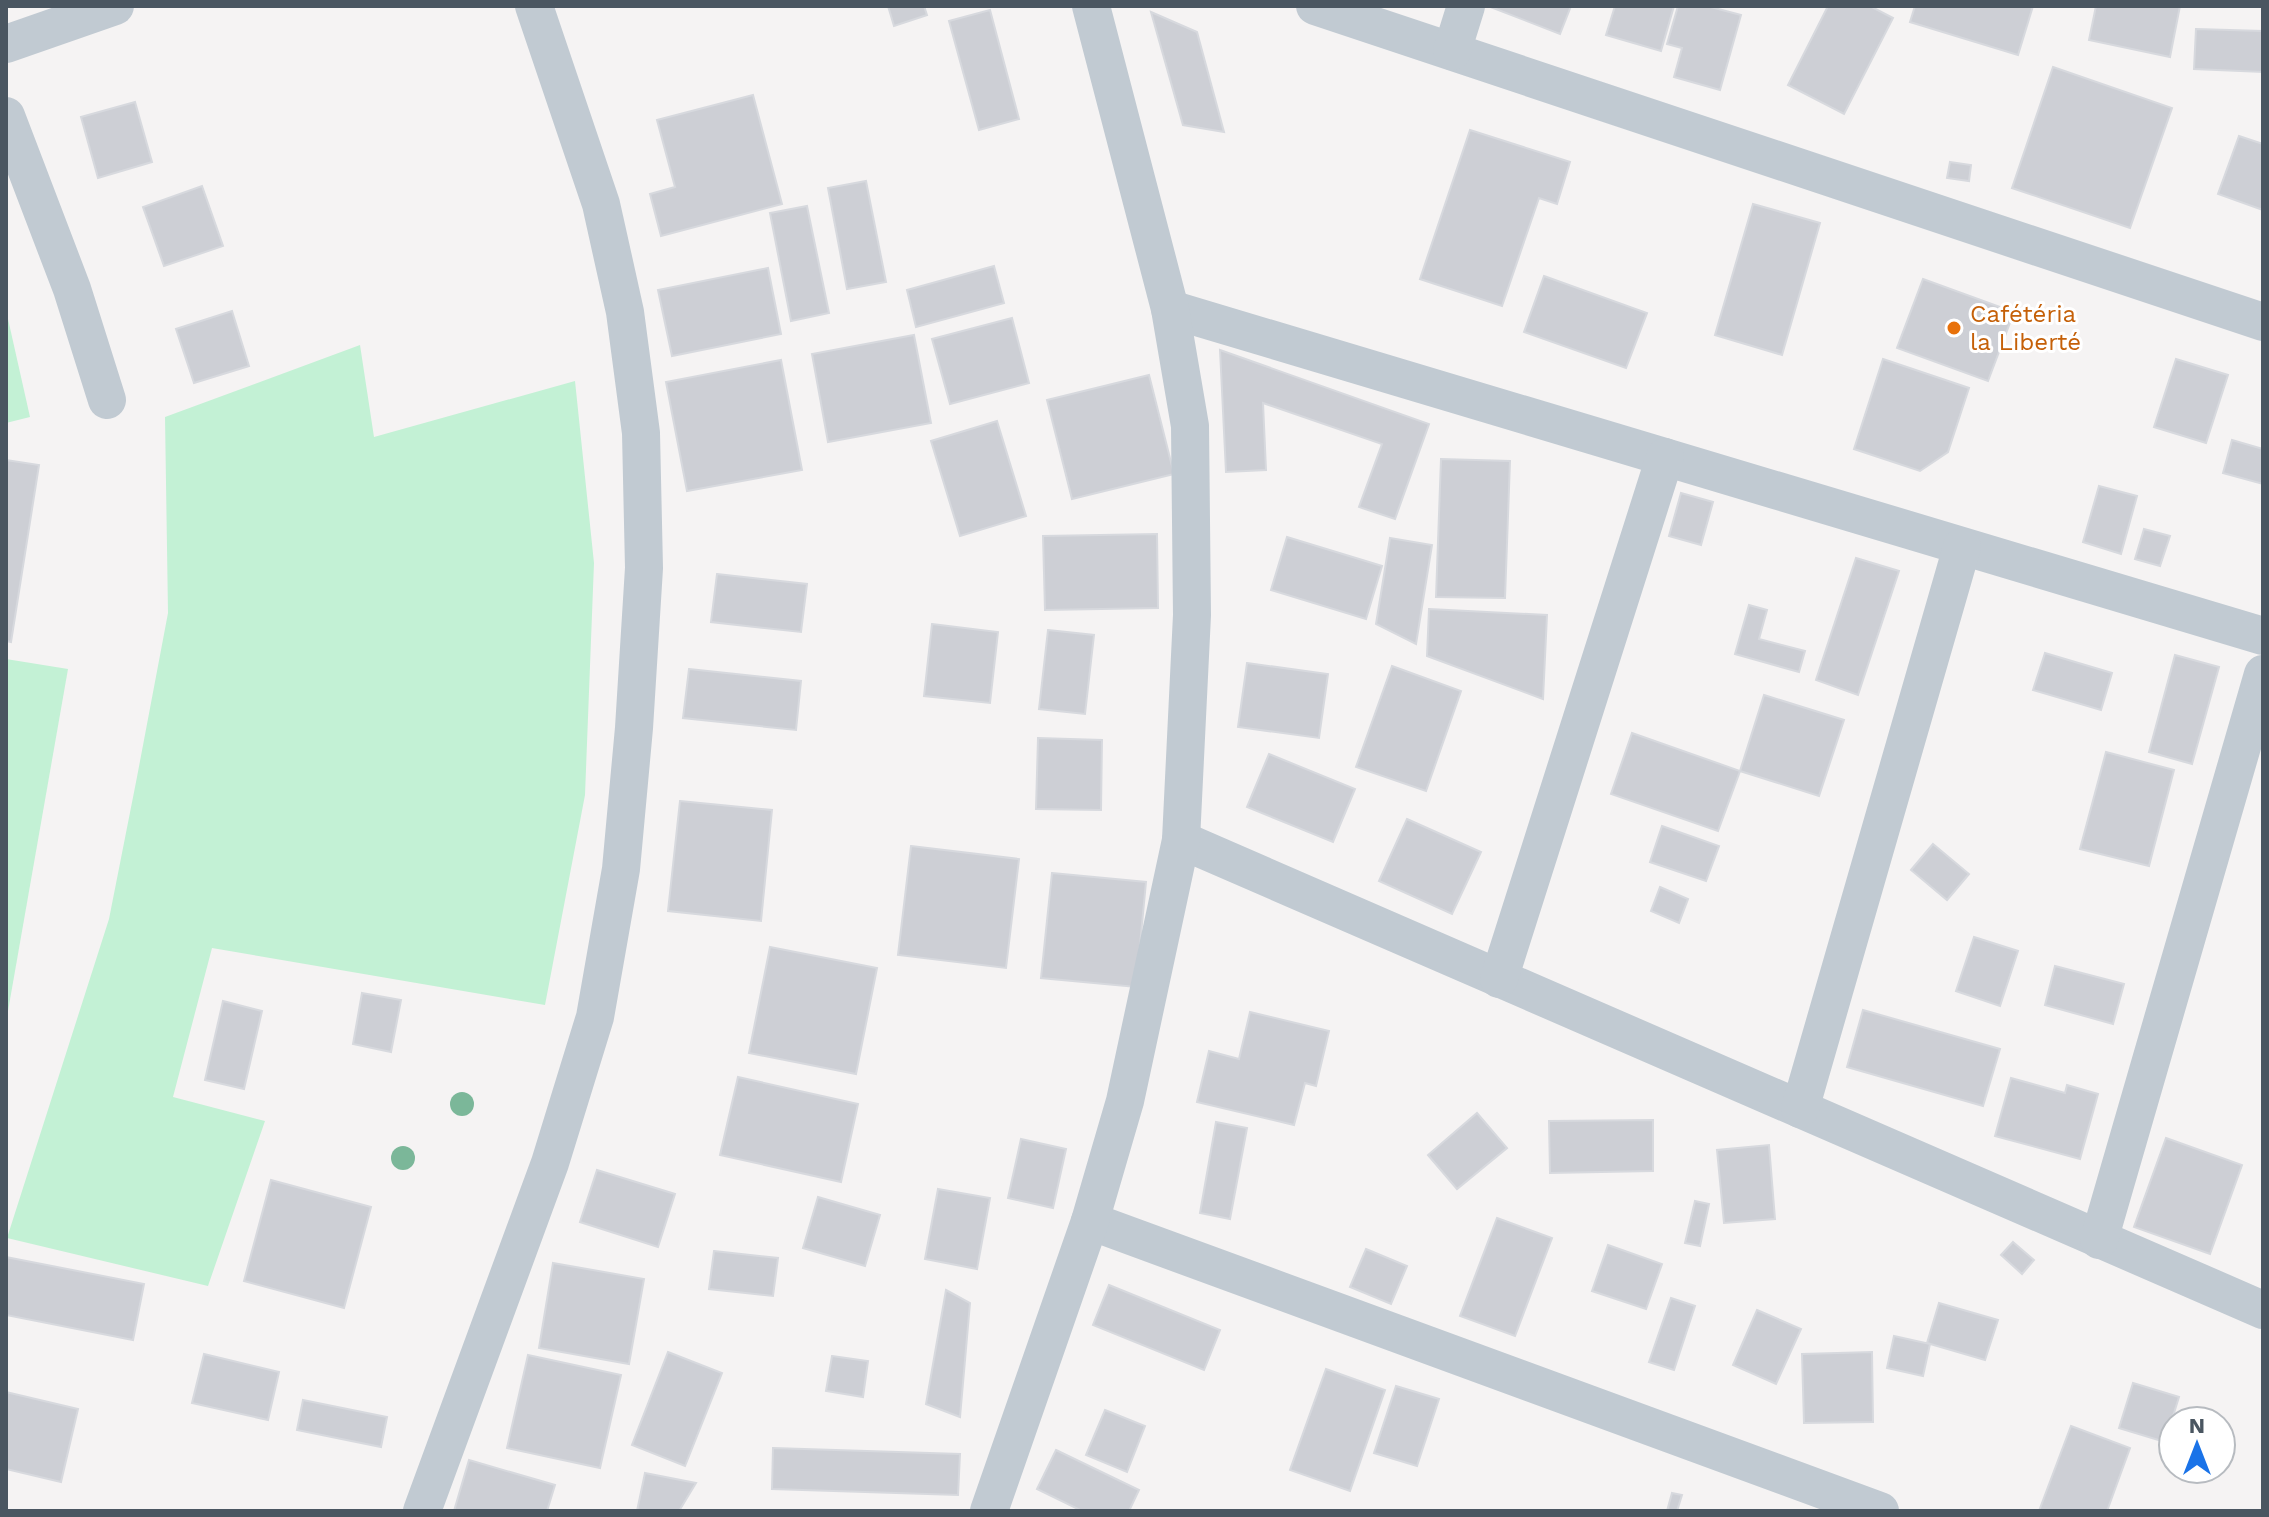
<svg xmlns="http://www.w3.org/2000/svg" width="2269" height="1517" font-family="'Work Sans',sans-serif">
<rect width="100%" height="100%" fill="#f5f3f3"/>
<g fill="#c3f1d5">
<polygon points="6,310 30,417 6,423"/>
<polygon points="360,345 374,437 575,381 594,563 585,795 545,1005 212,948 173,1097 265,1121 208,1286 7,1238 109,919 137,777 168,613 165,417"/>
<polygon points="6,659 68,669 8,1011 6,1011"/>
</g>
<g fill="#cdcfd5" stroke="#d7d9de" stroke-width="2">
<polygon points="888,6 924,6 927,15 894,26"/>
<polygon points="1488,6 1571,6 1560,34"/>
<polygon points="1615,6 1674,6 1661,51 1606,35"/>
<polygon points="1678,6 1707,6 1741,15 1720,90 1674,77 1682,48 1667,44"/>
<polygon points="1828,6 1870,6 1893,18 1844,114 1788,85"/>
<polygon points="1915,6 2033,6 2018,55 1910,22"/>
<polygon points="2096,6 2180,6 2170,57 2089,40"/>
<polygon points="990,10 1019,119 979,130 949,21"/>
<polygon points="1151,12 1197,32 1224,132 1183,125"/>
<polygon points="2196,29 2263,31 2263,72 2194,69"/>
<polygon points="2053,67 2172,108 2130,228 2012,188"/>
<polygon points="753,95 782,204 661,236 650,194 675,187 657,120"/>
<polygon points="135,102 152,162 98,178 81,117"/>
<polygon points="1470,130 1570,162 1557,204 1539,198 1502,306 1420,279"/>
<polygon points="2239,136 2263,144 2263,210 2218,194"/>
<polygon points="1950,162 1971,165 1969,181 1947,178"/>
<polygon points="866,181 886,282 847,289 828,188"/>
<polygon points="202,186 223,246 164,266 143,207"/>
<polygon points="1753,204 1820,223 1782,355 1715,335"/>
<polygon points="807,206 829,313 791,321 770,213"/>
<polygon points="994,266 1004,303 916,327 907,290"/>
<polygon points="768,268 781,334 672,356 658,290"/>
<polygon points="1544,276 1647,313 1626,368 1524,332"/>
<polygon points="1923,279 2014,312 1988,381 1897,348"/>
<polygon points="232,311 249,366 194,383 176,329"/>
<polygon points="1012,318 1029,383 950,404 932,339"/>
<polygon points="914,335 931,423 828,442 812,354"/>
<polygon points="1220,350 1429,424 1395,519 1359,507 1382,444 1263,403 1266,470 1226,472"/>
<polygon points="1883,359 1969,388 1948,452 1920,471 1854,449"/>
<polygon points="2176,359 2228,375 2206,443 2154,427"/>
<polygon points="781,360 802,470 687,491 666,382"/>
<polygon points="1149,375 1174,474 1072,499 1047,400"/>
<polygon points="997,421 1026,516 960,536 931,441"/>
<polygon points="2232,440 2263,449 2263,484 2223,473"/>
<polygon points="1441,459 1510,461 1505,598 1436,597"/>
<polygon points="6,460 39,465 11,642 6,641"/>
<polygon points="2099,486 2137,496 2121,554 2083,542"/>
<polygon points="1681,493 1713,502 1701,545 1669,536"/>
<polygon points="2144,529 2170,536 2160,566 2135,559"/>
<polygon points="1157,534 1158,608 1045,610 1043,536"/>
<polygon points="1287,537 1382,566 1366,619 1271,590"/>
<polygon points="1390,538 1432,545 1416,644 1376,624"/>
<polygon points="1856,558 1899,571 1858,695 1816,680"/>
<polygon points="717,574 807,584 801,632 711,622"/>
<polygon points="1749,605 1767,610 1759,639 1805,651 1799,672 1735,654"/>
<polygon points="1429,609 1547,615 1543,699 1427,656"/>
<polygon points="932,624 998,632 990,703 924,696"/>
<polygon points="1048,630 1094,635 1085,714 1039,709"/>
<polygon points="2045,653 2112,673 2101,710 2033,690"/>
<polygon points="2175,655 2219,667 2192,764 2149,752"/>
<polygon points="1247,663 1328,674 1319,738 1238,727"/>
<polygon points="1392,666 1461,691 1426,791 1356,767"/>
<polygon points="689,669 801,681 796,730 683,718"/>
<polygon points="1764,695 1844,720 1819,796 1740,771"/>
<polygon points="1632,733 1740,771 1718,831 1611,794"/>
<polygon points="1038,738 1102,740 1101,810 1036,809"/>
<polygon points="2106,752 2174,770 2149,866 2080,849"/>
<polygon points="1269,754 1355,789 1333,842 1247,807"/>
<polygon points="680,801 772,810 761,921 668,911"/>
<polygon points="1407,819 1481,852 1452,914 1379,881"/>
<polygon points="1662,826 1719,846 1706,881 1650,862"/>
<polygon points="1933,844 1969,874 1947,900 1911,870"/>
<polygon points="911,846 1019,859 1006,968 898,955"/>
<polygon points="1052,873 1146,882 1136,987 1041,978"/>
<polygon points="1660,887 1688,899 1679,923 1651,911"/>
<polygon points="1974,937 2018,951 2000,1006 1956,991"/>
<polygon points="770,947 877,968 856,1074 749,1053"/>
<polygon points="2055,966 2124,984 2113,1024 2045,1005"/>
<polygon points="362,993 401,1000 391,1052 353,1044"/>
<polygon points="223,1001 262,1011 244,1089 205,1080"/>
<polygon points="1863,1010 2000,1049 1983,1106 1847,1067"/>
<polygon points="1250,1012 1329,1031 1316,1086 1305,1083 1294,1125 1197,1102 1209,1051 1239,1059"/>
<polygon points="738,1077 858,1104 841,1182 720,1155"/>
<polygon points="2011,1078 2065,1093 2067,1085 2098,1094 2080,1159 1995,1136"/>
<polygon points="1477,1113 1507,1148 1457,1189 1428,1155"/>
<polygon points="1653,1120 1653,1171 1550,1173 1549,1121"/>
<polygon points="1216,1122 1247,1128 1230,1219 1200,1213"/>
<polygon points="2166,1138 2242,1165 2210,1254 2134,1227"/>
<polygon points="1021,1139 1066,1149 1053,1208 1008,1198"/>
<polygon points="1769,1145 1775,1219 1724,1223 1717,1150"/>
<polygon points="597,1170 675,1194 658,1247 580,1222"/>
<polygon points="271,1180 371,1207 344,1308 244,1281"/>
<polygon points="938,1189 990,1198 977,1269 925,1259"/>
<polygon points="818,1197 880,1215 865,1266 803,1248"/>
<polygon points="1695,1201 1709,1204 1700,1246 1685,1243"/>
<polygon points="1497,1218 1552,1238 1515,1336 1460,1316"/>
<polygon points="2013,1242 2034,1260 2022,1274 2001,1255"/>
<polygon points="1608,1245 1662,1264 1646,1309 1592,1291"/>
<polygon points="1366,1249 1407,1266 1391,1304 1350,1287"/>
<polygon points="714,1251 778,1258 773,1296 709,1289"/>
<polygon points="6,1257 144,1284 133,1340 6,1315"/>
<polygon points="553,1263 644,1279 629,1364 539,1348"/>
<polygon points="1109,1285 1220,1330 1204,1370 1093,1325"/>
<polygon points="946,1290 970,1303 960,1417 926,1404"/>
<polygon points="1671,1298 1695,1306 1674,1370 1649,1362"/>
<polygon points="1939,1303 1998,1320 1985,1360 1927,1343"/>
<polygon points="1757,1310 1801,1329 1776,1384 1733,1365"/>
<polygon points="1894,1336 1930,1344 1923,1376 1887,1368"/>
<polygon points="668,1352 722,1373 685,1466 632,1445"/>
<polygon points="1872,1352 1873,1422 1804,1423 1802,1354"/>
<polygon points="204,1354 279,1372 268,1420 192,1403"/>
<polygon points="528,1355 621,1375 600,1468 507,1448"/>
<polygon points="832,1356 868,1361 863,1397 826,1391"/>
<polygon points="1326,1369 1385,1390 1350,1491 1290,1470"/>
<polygon points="2133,1383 2179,1397 2165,1442 2119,1428"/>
<polygon points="1396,1386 1439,1399 1417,1466 1374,1453"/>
<polygon points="6,1392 78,1409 61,1482 6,1469"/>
<polygon points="303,1400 387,1417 381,1447 297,1430"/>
<polygon points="1105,1410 1145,1426 1127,1472 1086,1455"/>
<polygon points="2071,1426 2130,1448 2107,1511 2039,1511"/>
<polygon points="773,1448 960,1454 958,1495 772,1489"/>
<polygon points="1056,1450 1139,1490 1129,1511 1082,1511 1037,1489"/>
<polygon points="469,1460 555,1485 547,1511 454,1511"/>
<polygon points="645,1473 696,1483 679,1511 637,1511"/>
<polygon points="1672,1493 1682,1495 1677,1511 1667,1511"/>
</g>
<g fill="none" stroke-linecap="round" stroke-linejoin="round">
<g stroke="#c1cad2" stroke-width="38">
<polyline points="1315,6 2263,322"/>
<polyline points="6,44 115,6"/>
<polyline points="1452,51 1466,6"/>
<polyline points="6,116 72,289 107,400"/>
<polyline points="1170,309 2263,636"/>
<polyline points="1181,840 2263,1310"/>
<polyline points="1499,979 1665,457"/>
<polyline points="1800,1109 1962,547"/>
<polyline points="1090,1221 1880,1511"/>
<polyline points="2099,1240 2263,674"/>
<polyline points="422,1511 550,1163 595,1017 621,869 634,728 644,568 641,433 625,312 601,204 534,6"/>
<polyline points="989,1511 1090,1221 1125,1101 1181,840 1192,615 1190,426 1170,309 1091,6"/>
</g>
</g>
<g fill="#7bb799">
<circle cx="462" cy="1104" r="12"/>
<circle cx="403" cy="1158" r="12"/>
</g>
<circle fill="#e8710a" stroke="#fff" stroke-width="3" cx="1954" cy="328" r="8"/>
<g text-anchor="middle" stroke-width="6" stroke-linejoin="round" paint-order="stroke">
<g font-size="24" fill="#c56008" stroke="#fff" text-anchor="start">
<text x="1970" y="322">Cafétéria<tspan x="1970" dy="28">la Liberté</tspan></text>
</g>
</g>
<rect width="2269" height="1517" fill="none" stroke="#4a5661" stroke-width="16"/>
<g transform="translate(2197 1445)"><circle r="38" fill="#ffffff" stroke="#b7bbc0" stroke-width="2"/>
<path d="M0-6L14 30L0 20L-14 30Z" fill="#1a73e8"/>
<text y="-12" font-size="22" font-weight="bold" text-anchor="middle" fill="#4a5661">N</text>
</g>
</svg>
